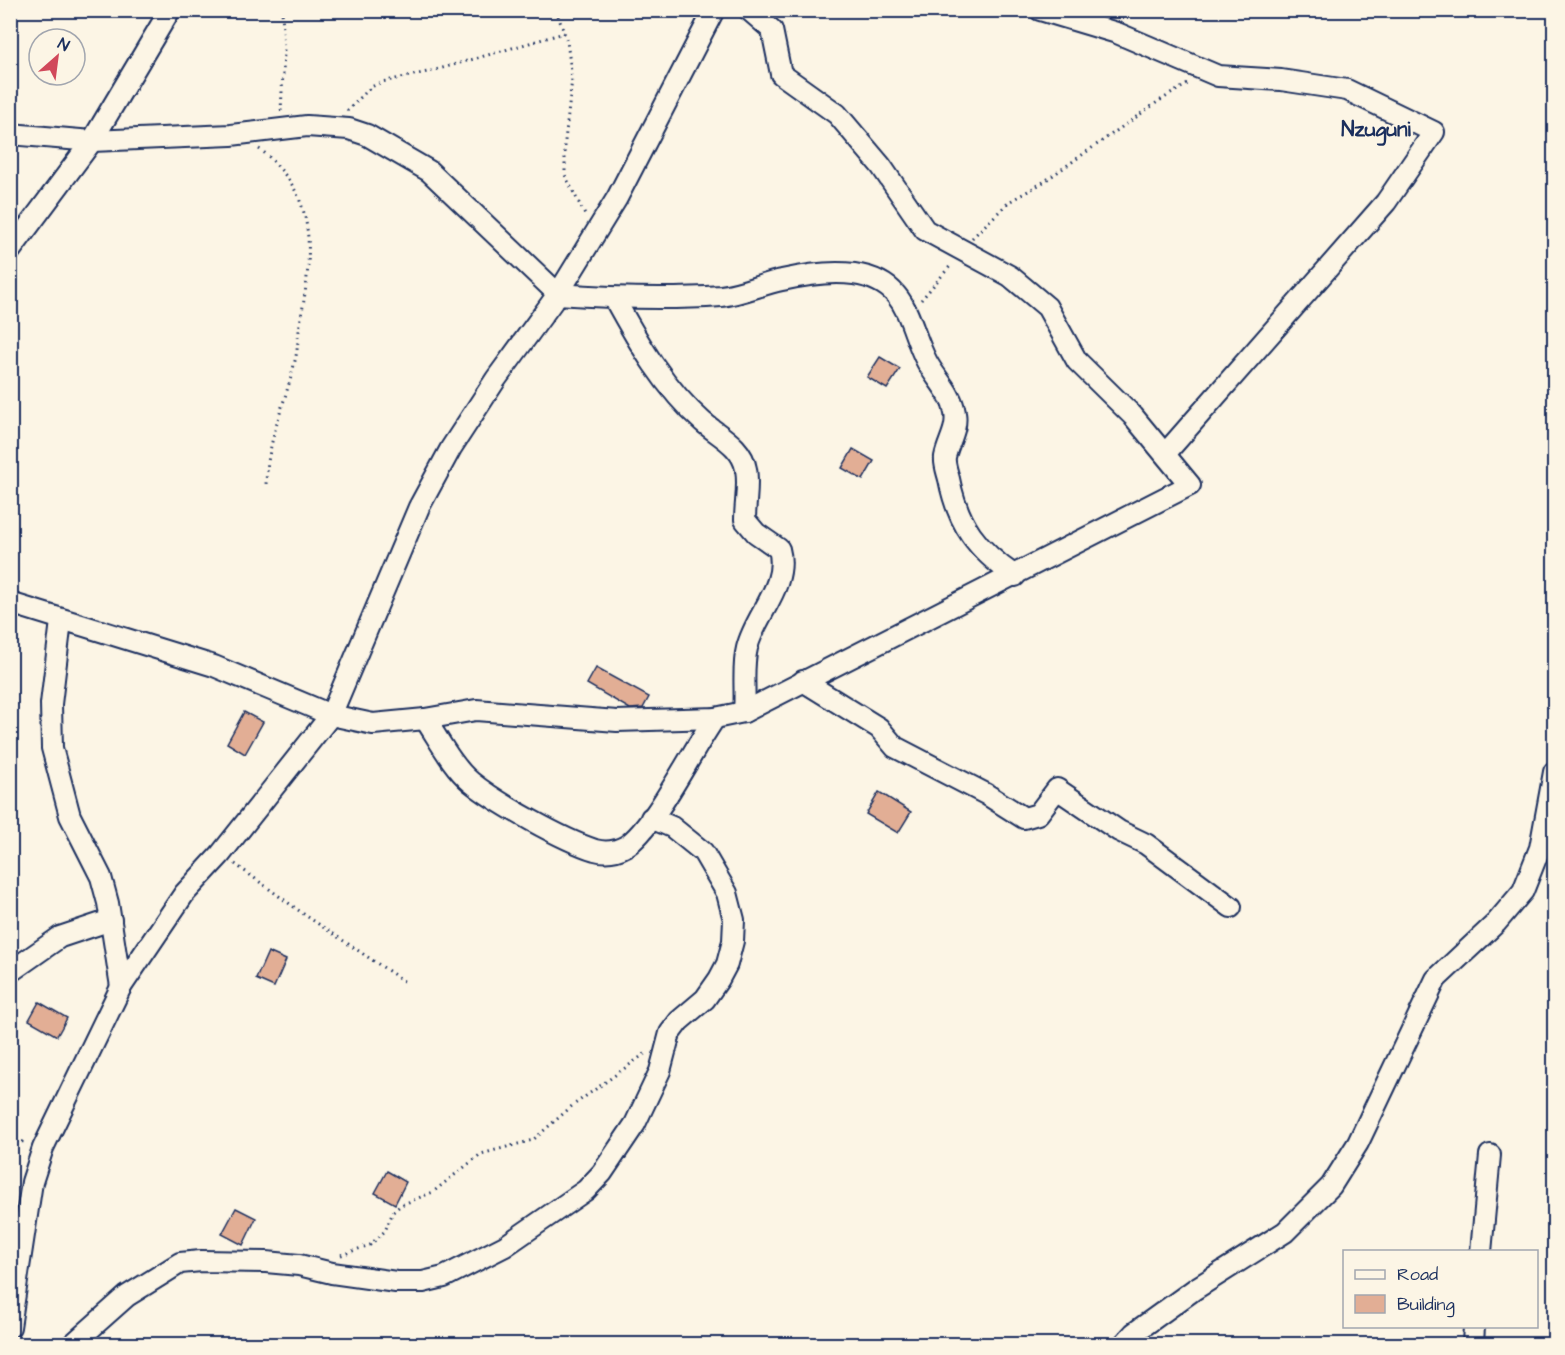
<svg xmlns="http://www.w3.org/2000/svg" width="1565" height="1355" font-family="'Architects Daughter',sans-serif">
<rect width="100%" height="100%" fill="#fcf5e5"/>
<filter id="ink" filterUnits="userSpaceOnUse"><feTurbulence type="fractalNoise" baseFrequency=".0167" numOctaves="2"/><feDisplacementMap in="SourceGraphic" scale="12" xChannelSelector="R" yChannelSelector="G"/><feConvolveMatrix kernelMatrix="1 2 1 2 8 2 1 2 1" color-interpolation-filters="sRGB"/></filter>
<g filter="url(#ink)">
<g fill="#e2ae95" stroke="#1b2f5e" stroke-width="1.5">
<polygon points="880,357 900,369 887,389 867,377"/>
<polygon points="853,449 874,461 863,480 842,468"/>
<polygon points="596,668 649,697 643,708 630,709 587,684"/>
<polygon points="244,712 263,722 245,754 227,743"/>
<polygon points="879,792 911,812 898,833 866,814"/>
<polygon points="268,952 286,960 274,987 256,979"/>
<polygon points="39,1002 67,1018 57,1036 29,1020"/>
<polygon points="387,1171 406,1182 395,1204 375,1193"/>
<polygon points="236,1208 256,1218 243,1245 222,1234"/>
</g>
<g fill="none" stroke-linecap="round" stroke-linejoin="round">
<defs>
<g id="street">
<polyline points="1040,10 1117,33 1218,76 1281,80 1347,90 1434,132 1386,202 1165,454"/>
<path d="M 10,134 L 92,141 L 231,135 L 307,126 L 349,129 L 367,135 L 429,171 L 558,294 C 612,298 666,300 721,296 C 741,294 762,284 782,280 C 804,275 832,271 854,274 C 910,282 907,324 927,362 C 936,379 952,393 955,413 C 958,429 948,442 945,457 C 944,464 947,471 949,479 C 958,525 977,550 1015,576"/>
<polyline points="10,251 92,141 170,10"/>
<path d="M 614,298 C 638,342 665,389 703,422 C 719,436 742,446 746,469 C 749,485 745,503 745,520 L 756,533 L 779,549 C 789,586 755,614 747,648 C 742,668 746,691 744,712"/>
<polyline points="10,603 214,666 331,715 373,724 425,719 476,710 617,721 715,718 744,712 1190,485 1133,416 1077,361 1047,307 1010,276 925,230 881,166 837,114 781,74 772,30 749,10"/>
<polyline points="61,621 51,704 52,748 70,816 101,877 108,903 121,987"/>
<polyline points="803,681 879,728 895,747 986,794 1024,818 1038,814 1057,789 1119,831 1146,844 1231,907"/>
<path d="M 425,719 C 439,740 452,766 471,782 C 497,803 563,840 595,850 C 606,853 617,851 626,846 C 655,827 692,750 715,718"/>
<polyline points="10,972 60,937 111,920"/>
<polyline points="1481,1252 1490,1155"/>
<polyline points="10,1327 32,1182 43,1148 121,987 184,894 220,855 331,715 419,507 451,448 496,379 558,294 617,198 714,10"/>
<polyline points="73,1344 127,1296 180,1263 201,1261 266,1262 299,1265 332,1273 396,1282 423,1282 444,1277 505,1246 586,1190 602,1173 635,1124 660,1071 670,1033 679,1021 705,999 719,979 727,964 733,941 734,920 727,893 703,852 672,827 651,818"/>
<polyline points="1124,1344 1134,1333 1195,1289 1285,1232 1331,1186 1358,1143 1436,979 1496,923 1523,891 1540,848 1554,772"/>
<polyline points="1473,1344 1474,1326"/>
</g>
</defs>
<use href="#street" stroke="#1b2f5e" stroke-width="24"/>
<g stroke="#1b2f5e" stroke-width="3" stroke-dasharray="1.5 4.5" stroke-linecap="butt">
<polyline points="556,10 567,41 572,79 565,141 565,175 586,217"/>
<polyline points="281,111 284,53 282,10"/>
<polyline points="347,111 371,87 382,82 432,71 564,33"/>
<path d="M 259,149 C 267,154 273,161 279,168 C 320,211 309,271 300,324 C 298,335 298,346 296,356 C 287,400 267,439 266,485"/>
<polyline points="972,238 1009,202 1042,183 1159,101 1191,82"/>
<polyline points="921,300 952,264"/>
<polyline points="235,864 305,915 405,982"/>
<polyline points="10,1141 26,1142"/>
<polyline points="341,1255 370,1245 385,1231 393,1212 401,1205 433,1192 481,1154 533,1140 572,1106 646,1053"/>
</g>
<use href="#street" stroke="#fcf5e5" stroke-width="20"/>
</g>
</g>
<g text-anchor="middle" stroke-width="4.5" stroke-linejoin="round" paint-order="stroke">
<g font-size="21" font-weight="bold" fill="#1b2f5e" stroke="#fcf5e5">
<text x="1376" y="136">Nzuguni</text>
</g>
</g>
<rect width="1565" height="1355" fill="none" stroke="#fcf5e5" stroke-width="36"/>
<rect x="18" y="18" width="1529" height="1319" fill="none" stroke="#1b2f5e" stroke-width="2" filter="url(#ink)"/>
<rect x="1343" y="1250" width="195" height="78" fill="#fcf5e5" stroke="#a2a6af" stroke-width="1.5"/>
<rect x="1355" y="1270" width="30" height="9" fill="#fcf5e5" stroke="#a2a6af" stroke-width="1.5"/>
<text x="1397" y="1280" font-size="18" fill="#1b2f5e">Road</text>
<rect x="1355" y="1295" width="30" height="18" fill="#e2ae95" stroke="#a2a6af" stroke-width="1.5"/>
<text x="1397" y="1310" font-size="18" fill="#1b2f5e">Building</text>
<g transform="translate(57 57) rotate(28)"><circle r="28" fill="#fcf5e5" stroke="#a2a6af" stroke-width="1.5"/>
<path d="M0-4.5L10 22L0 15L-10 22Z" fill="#d1495b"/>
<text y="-9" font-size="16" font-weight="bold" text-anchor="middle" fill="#1b2f5e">N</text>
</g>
</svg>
